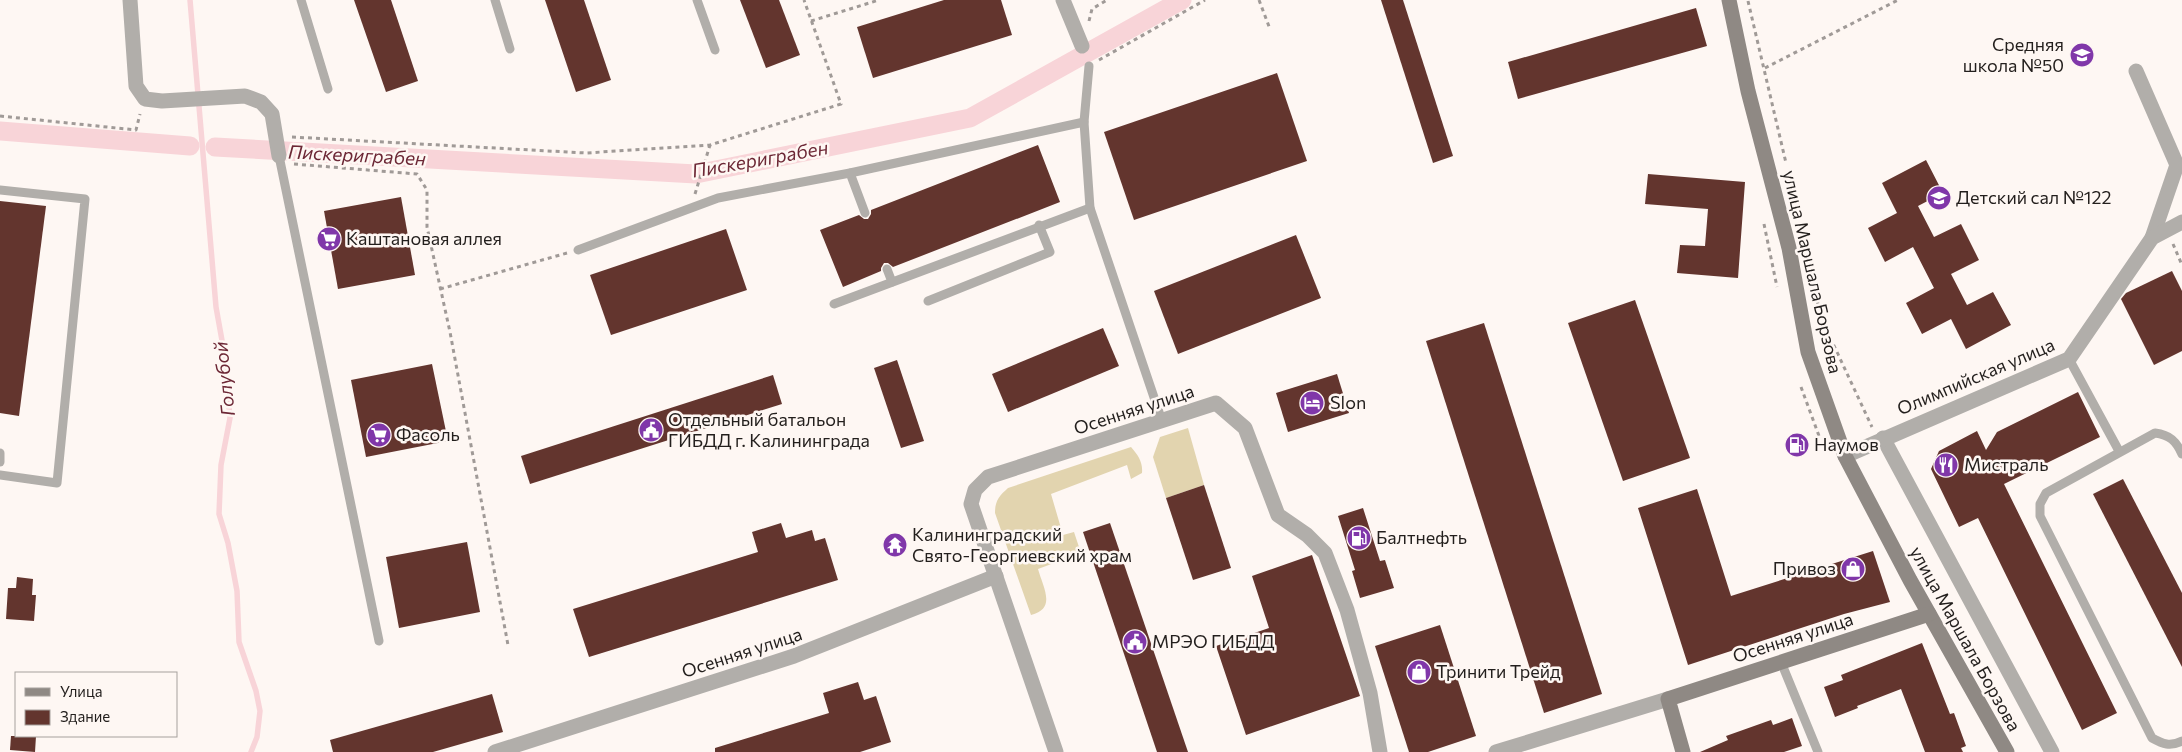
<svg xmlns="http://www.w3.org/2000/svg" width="2182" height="752" font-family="Commissioner,sans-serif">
<rect width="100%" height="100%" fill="#fef7f3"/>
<g fill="#e2d4af">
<polygon points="1188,428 1204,485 1166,498 1153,457 1160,437"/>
<path d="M 1131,447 C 1138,455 1143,462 1142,473 L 1131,479 L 1127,465 L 1051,494 L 1063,535 L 1074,532 L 1081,553 L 1038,569 C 1043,587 1057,609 1031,615 L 995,513 C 995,501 999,496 1008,488 Z"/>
</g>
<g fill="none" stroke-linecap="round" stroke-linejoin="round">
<polyline stroke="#f8d4d8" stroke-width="5.5" points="190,0 216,307 223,346 230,418 221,465 219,514 228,543 237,591 239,642 256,691 260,711 257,737 251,752"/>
<g stroke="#f8d4d8" stroke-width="19">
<polyline points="0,131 190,146"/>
<polyline points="215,147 696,174 970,118 1182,0"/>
</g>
</g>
<g fill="#63352e">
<polygon points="354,0 391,0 418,81 386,92"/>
<polygon points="545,0 584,0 611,80 576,92"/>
<polygon points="740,0 779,0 800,55 766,68"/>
<polygon points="944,0 1001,0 1012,35 873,78 857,27"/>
<polygon points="1381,0 1403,0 1453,156 1433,163"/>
<polygon points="1696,8 1707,46 1518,99 1508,62"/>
<polygon points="1277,73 1307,161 1134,220 1104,132"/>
<polygon points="1038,145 1060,202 893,267 888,263 884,263 881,268 881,271 843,287 820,230 859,215 864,219 868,219 871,214 871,210"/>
<polygon points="1926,160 1943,193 1918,206 1934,237 1961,224 1979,260 1951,274 1967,305 1993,292 2011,325 1966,349 1951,319 1922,334 1906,303 1934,288 1913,247 1885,262 1868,228 1897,213 1882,183"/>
<polygon points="1648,174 1745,182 1738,278 1677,273 1680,245 1705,246 1708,209 1645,204"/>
<polygon points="401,197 415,275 338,289 324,211"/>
<polygon points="0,201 46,206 19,416 0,413"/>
<polygon points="726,229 747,290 611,335 590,275"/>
<polygon points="1296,235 1321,298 1178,354 1154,291"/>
<polygon points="2172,271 2182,291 2182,351 2154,365 2121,299 2126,293"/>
<polygon points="1635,300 1690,458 1623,481 1568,323"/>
<polygon points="1484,323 1602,694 1544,713 1426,341"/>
<polygon points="1103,328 1119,366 1008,412 992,374"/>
<polygon points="897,360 924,441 901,448 874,368"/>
<polygon points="432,364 448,441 366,457 351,380"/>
<polygon points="1337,374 1349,413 1288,432 1276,393"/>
<polygon points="773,375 782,404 530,484 521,456"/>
<polygon points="2078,392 2100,437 2004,484 2117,713 2082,730 1978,518 1959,527 1931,469 1939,451 1977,431 1986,450 1997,432"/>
<polygon points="2123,479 2182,593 2182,667 2093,494"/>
<polygon points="1204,485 1231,568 1193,580 1166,498"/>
<polygon points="1697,489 1731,596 1873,551 1890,602 1844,614 1688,665 1638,508"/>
<polygon points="1363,508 1380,561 1385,560 1394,588 1360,598 1352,571 1355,570 1338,516"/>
<polygon points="781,523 786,538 812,530 815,541 825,538 838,580 589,657 573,609 758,552 752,532"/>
<polygon points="1110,523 1188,752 1157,752 1083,532"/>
<polygon points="467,542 480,612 399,628 386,557"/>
<polygon points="1312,555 1360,696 1246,735 1216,646 1269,628 1252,576"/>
<polygon points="17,577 33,579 32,595 36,595 34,621 6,619 8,588 16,588"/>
<polygon points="1440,625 1476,736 1428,752 1409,752 1375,646"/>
<polygon points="1922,643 1950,714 1954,713 1966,746 1961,748 1963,752 1925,752 1901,689 1857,706 1858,708 1835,717 1824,687 1843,680 1841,675"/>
<polygon points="858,682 864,700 876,696 891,742 860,752 715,752 715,748 829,713 823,693"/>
<polygon points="492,694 503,732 433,752 333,752 330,740"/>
<polygon points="1792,718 1802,746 1784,752 1700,752 1728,740 1726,736 1771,720 1773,725"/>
<polygon points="11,736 36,736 35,752 10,750"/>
</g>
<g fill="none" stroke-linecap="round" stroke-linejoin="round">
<g stroke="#a09a97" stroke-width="3" stroke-dasharray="4 4" stroke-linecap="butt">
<polyline points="1259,0 1270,29"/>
<polyline points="1748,1 1786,163"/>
<polyline points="811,21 879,0"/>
<polyline points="1089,21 1092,9 1107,0"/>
<polyline points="1099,60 1205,0"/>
<polyline points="1765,68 1898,0"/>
<polyline points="0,116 136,130 140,114"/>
<polyline points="292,137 586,153 710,145 841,104 804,0"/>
<polyline points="294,164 417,174 427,190 427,227 450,332 508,645"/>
<polyline points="695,194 710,145"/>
<polyline points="1764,224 1777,287"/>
<polyline points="2173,244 2182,265"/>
<polyline points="440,289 567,253"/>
<polyline points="1817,300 1822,320 1872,427"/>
<polyline points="1801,387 1819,436"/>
</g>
<g stroke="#b1aeaa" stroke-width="9">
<polyline points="301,0 328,89"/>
<polyline points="495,0 510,49"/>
<polyline points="697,0 715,50"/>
<polyline points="1084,122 1089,66"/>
<polyline points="279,156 379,641"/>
<polyline points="850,173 865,213"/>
<polyline points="0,190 85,199 57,483 0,475"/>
<polyline points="578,250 718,198 850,173 1084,122 1090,208 1162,421"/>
<polyline points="887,269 892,282"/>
<polyline points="928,301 1050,252 1039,225"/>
<polyline points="834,304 1090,208"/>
<polyline points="2069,359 2119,451"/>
<polyline points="0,453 0,462"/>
<path d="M 2182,454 C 2176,441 2170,435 2155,433 L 2046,493 L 2040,504 L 2040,516 L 2152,738 C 2163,744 2170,747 2182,741"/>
<polyline points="1781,662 1818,752"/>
</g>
<g stroke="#b1aeaa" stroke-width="15">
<polyline points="130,0 136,86 145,99 162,101 245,96 261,102 272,114 279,156"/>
<polyline points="1063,0 1082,46"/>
<polyline points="2136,71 2177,165 2152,238"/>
<polyline points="1883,438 2052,752"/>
<polyline points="1845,456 2069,359 2152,238 2182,222"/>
<polyline points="495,752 794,656 996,576"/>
<polyline points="1056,752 971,504 975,490 988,477 1216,403 1245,428 1278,515 1307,535 1325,553 1347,610 1370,693 1380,752"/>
<polyline points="1496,752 1668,699"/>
</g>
<g stroke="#8f8984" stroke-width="15">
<polyline points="1729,0 1748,91 1789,248 1808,352 1845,456 1910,580 2007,752"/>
<polyline points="1683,752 1668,699 1929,614"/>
</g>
</g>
<defs>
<symbol id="school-disc" viewBox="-11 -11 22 22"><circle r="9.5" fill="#8037a9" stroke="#fef7f3"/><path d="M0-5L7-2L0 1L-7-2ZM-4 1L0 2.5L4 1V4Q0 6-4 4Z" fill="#fff"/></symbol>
<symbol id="supermarket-disc" viewBox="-11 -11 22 22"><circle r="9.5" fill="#8037a9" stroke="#fef7f3"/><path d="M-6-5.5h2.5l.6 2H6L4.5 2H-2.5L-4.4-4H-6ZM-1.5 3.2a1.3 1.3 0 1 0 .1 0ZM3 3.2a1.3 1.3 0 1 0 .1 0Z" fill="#fff"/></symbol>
<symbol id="hotel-disc" viewBox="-11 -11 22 22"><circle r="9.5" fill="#8037a9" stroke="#fef7f3"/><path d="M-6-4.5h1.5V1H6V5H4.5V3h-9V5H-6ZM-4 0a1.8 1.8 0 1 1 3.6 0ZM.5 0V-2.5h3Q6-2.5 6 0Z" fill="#fff"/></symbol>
<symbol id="civic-disc" viewBox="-11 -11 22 22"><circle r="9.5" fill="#8037a9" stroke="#fef7f3"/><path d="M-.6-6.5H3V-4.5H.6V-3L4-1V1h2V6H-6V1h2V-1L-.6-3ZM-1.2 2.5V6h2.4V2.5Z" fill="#fff"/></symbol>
<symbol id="fuel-disc" viewBox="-11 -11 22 22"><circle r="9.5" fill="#8037a9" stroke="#fef7f3"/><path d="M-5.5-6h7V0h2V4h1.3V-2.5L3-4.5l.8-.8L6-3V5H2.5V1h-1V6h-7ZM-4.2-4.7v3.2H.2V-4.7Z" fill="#fff"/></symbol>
<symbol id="restaurant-disc" viewBox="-11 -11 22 22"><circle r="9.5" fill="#8037a9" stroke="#fef7f3"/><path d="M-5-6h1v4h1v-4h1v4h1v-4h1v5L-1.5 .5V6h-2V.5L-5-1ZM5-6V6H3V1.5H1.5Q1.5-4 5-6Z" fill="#fff"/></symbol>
<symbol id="temple-disc" viewBox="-11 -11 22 22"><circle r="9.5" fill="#8037a9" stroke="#fef7f3"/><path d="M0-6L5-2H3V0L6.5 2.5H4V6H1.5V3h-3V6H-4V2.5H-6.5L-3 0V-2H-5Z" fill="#fff"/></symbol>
<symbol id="shop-disc" viewBox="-11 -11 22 22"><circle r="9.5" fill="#8037a9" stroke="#fef7f3"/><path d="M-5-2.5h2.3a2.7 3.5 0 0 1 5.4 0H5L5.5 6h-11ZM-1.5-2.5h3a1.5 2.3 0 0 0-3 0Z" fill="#fff"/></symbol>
</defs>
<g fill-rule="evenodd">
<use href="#school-disc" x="2068" y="41" width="28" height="28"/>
<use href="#school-disc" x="1925" y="184" width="28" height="28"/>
<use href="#supermarket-disc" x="315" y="225" width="28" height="28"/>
<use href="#hotel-disc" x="1298" y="389" width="28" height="28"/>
<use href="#civic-disc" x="637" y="416" width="28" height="28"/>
<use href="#supermarket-disc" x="365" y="421" width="28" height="28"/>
<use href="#fuel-disc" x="1783" y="431" width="28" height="28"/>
<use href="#restaurant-disc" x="1932" y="451" width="28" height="28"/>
<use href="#fuel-disc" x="1345" y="524" width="28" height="28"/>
<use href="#temple-disc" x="881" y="531" width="28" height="28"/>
<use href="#shop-disc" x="1839" y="555" width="28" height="28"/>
<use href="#civic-disc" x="1121" y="628" width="28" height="28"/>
<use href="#shop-disc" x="1405" y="658" width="28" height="28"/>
</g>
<g text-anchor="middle" stroke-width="5" stroke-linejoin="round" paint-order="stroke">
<g font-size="18" fill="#231f1d" stroke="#fef7f3" text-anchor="start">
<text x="2064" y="51" text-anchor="end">Средняя<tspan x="2064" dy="21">школа №50</tspan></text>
<text x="1956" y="204">Детский сал №122</text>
<text x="346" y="245">Каштановая аллея</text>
<text x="1330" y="409">Slon</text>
<text x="668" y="426">Отдельный батальон<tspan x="668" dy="21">ГИБДД г. Калининграда</tspan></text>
<text x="396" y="441">Фасоль</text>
<text x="1814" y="451">Наумов</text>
<text x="1964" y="471">Мистраль</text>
<text x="912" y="541">Калининградский<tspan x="912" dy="21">Свято-Георгиевский храм</tspan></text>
<text x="1376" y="544">Балтнефть</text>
<text x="1836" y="575" text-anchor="end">Привоз</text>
<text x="1152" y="648">МРЭО ГИБДД</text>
<text x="1436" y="678">Тринити Трейд</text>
</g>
<g font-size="18" fill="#231f1d" stroke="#fef7f3">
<text transform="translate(1812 272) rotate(77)" y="6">улица Маршала Борзова</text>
<text transform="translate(1976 377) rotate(-23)" y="6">Олимпийская улица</text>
<text transform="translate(1134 410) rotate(-18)" y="6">Осенняя улица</text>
<text transform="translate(1793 638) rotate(-18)" y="6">Осенняя улица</text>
<text transform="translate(1965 639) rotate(61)" y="6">улица Маршала Борзова</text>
<text transform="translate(742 653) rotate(-18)" y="6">Осенняя улица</text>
</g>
<g font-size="19" font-style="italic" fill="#6c2735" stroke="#fef7f3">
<text transform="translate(357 155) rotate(3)" y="7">Пискериграбен</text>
<text transform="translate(760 159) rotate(-10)" y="7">Пискериграбен</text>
<text transform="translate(224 379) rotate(-96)" y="7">Голубой</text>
</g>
</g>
<rect x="15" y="672" width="162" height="65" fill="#fef7f3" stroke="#a6a19d"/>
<rect x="25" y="688" width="25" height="8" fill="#8f8984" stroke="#a6a19d"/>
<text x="60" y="697" font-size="15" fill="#231f1d">Улица</text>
<rect x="25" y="710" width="25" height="15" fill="#63352e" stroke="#a6a19d"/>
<text x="60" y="722" font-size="15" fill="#231f1d">Здание</text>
</svg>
